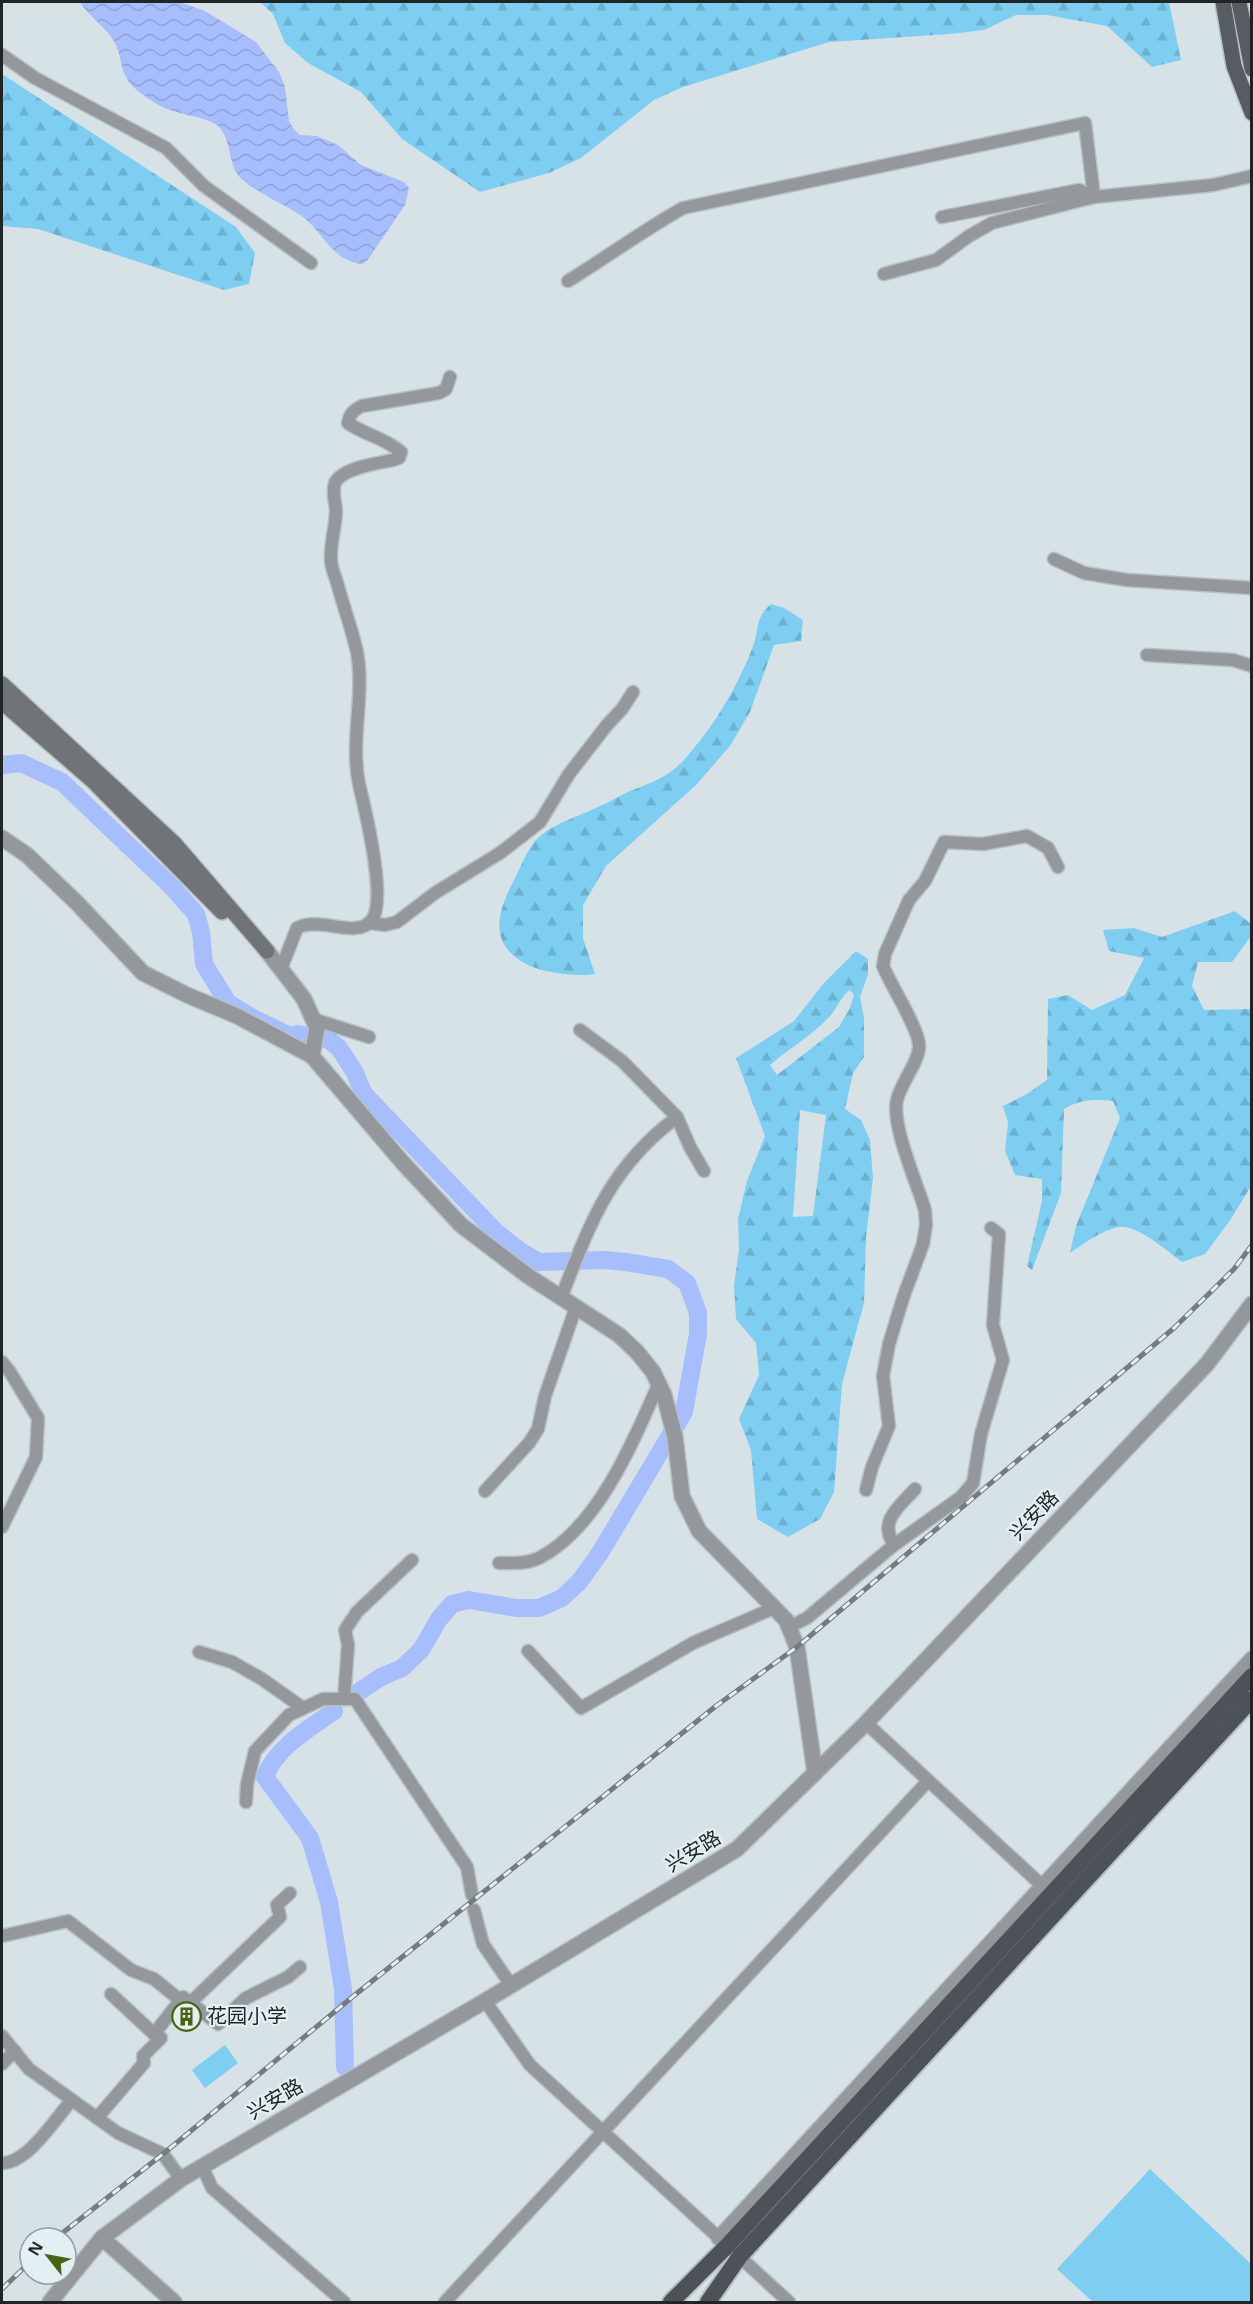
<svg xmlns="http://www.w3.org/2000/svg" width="1253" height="2304" font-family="'Open Sans','Noto Sans SC',sans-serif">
<defs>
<pattern id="forest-firs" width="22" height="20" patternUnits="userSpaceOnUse" patternTransform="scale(1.5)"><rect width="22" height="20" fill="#7ecef2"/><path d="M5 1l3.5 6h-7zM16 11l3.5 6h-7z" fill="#6cb1cf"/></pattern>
<pattern id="water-waves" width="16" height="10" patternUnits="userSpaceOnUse" patternTransform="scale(1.5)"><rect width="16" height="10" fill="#a6befd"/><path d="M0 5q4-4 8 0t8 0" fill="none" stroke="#8ea3d9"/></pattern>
</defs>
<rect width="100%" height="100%" fill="#d7e2e7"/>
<g fill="#7ecef2">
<polygon points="225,2045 238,2063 205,2088 192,2070"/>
<polygon points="1150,2169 1251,2264 1251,2302 1093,2302 1057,2269"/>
</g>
<g fill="url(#forest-firs)" fill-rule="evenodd">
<polygon points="260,2 1169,2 1181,60 1152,67 1107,26 1047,15 1016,15 984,30 950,34 829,42 683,87 654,100 581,158 549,173 480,192 402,139 361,92 308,63 285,43 273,14"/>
<polygon points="2,74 236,227 255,253 249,284 224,290 38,229 2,226"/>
<path d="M 771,604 L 784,608 L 803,620 L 801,641 L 774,645 L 750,712 L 730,746 L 696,785 L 606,866 L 583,905 L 583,938 L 595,974 C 577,977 545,973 528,965 C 483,942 500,907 518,872 C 523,861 530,845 539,837 C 556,822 580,816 600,806 C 610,802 619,796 628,792 C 650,783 667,778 683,761 C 705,736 725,708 739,678 C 745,666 751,653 755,640 C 759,623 757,617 771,604 Z"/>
<path d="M 1235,911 L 1251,924 L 1251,936 L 1232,962 L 1198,962 L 1192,986 L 1204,1010 L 1251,1009 L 1251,1186 L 1231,1219 L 1205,1254 L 1182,1262 C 1167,1251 1144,1230 1125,1227 C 1109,1225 1084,1244 1070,1253 L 1076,1226 L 1120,1118 L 1113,1101 C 1095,1099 1080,1099 1064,1109 L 1061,1193 L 1032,1270 L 1027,1266 L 1042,1201 L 1042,1179 L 1015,1175 L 1005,1151 L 1008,1122 L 1003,1106 L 1027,1094 L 1047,1080 L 1048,999 L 1068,995 L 1092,1010 L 1125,995 L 1144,958 L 1109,951 L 1103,930 L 1134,928 L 1162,937 Z"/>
<path d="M 856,951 L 868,959 L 868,974 L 860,997 L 864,1018 L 864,1057 L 853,1073 L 845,1109 L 861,1120 L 870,1140 L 873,1178 L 866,1238 L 864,1303 L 842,1384 L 834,1492 L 820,1519 L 788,1537 L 757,1519 L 751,1450 L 739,1419 L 759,1375 L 756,1343 L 736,1319 L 734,1285 L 739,1250 L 738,1219 L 747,1181 L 765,1136 L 736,1058 L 794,1021 L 824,983 ZM 850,990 L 854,995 L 850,1008 L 839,1027 L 777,1075 L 770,1065 C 790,1048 813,1035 830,1016 C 838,1007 841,996 850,990 ZM 800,1110 L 826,1115 L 813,1216 L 793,1217 Z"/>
</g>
<path fill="url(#water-waves)" d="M 80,2 L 180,2 L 205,11 L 256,42 L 279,72 L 285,87 L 289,121 L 293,128 L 300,135 L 317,136 L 338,145 L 361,165 L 404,182 L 409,188 L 405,205 L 367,261 L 362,264 C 332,261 324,233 303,217 C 286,205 250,190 238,175 C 228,161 231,141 220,128 C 210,116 173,115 157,104 C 147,98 131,88 126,77 C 120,67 121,54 115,43 C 106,27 89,17 80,2 Z"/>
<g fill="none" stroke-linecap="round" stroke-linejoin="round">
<g stroke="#a6befd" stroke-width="18">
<polyline points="2,765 21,763 62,782 171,886 196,914 201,932 204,964 228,1003 251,1017 290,1036 299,1034 329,1040 339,1048 354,1071 364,1094 496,1232 520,1251 539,1262 603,1260 626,1262 668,1269 687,1283 698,1313 698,1334 684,1412 600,1553 579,1582 562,1598 539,1608 516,1608 469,1600 452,1604 439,1619 421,1650 402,1668 381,1677 360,1691"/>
<path d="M 334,1711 C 310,1728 275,1748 265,1777 L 310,1838 L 329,1902 L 343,1989 L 345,2067"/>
</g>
<defs>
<g id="minor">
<polyline points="2,55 35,78 166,148 204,186 311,263"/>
<polyline points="942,217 1079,190 1094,197"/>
<polyline points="884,274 936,260 969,236 992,223 1094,197 1213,185 1252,176"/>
<path d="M 568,281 C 607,257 644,230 683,208 L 1085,123 L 1094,197"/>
<polyline points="1054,559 1084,573 1127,580 1252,588"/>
<polyline points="1147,655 1233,660 1252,666"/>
<polyline points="370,923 385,925 397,922 435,893 500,853 540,822 569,774 607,725 622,709 633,692"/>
<path d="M 281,969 L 297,928 C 321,916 355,939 371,921 C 388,903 365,809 359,784 C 350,740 365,696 357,652 C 352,630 344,608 338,586 C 336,578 331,568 331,560 C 330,543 336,526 336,510 C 335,501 332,491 335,483 C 342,468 378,463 393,460 L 399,458 L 401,452 C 385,438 365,435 348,423 C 350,413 354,410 362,406 L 439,393 L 446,389 L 450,377"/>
<polyline points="313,1019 369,1037"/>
<polyline points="580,1030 622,1061 677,1117 690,1147 704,1171"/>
<path d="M 561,1298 C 590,1223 610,1167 677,1117"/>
<polyline points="2,1362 10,1372 38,1418 36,1457 2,1527"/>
<path d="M 866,1490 L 872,1467 L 889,1426 L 883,1376 L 889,1344 L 903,1298 L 923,1244 L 926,1225 L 925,1210 C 917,1183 891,1125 897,1100 C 901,1082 920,1061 919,1045 C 919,1029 890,984 883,966 L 885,954 L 909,900 L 925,881 L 944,842 L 983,844 L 1027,836 L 1048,848 L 1058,867"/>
<polyline points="485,1491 529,1443 538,1429 545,1396 576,1307"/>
<path d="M 894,1545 C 878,1521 899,1507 915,1489"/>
<path d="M 499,1563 C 513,1563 527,1564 539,1558 C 598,1528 634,1440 659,1383"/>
<polyline points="789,1627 807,1618 894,1545 961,1497 973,1483 981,1434 1003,1360 993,1325 999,1234 991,1228"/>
<polyline points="528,1651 581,1708 693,1643 774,1608"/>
<polyline points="199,1652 232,1662 262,1679 303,1708"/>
<polyline points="344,1699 348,1645 345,1630 357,1612 412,1560"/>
<polyline points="866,1723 1049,1892"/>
<polyline points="246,1802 247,1784 255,1751 289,1715 323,1699 355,1699 467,1867 472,1895"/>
<polyline points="474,1910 483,1944 511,1985"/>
<polyline points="2,1936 68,1921 131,1970 154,1979 180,2000"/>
<polyline points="111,1994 154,2034"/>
<polyline points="485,2001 530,2065 789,2302"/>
<polyline points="191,2002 280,1917 277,1905 290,1893"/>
<polyline points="2,2036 29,2069 118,2133 163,2154 181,2179"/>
<polyline points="2,2064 15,2051"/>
<polyline points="97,2118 144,2063 143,2056 161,2038 154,2034 183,1997 218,2024 246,1998 288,1977 300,1967"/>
<path d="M 2,2163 C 28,2163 55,2119 72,2100"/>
<polyline points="202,2166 212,2188 344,2302"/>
<polyline points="445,2302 928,1781"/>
</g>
<g id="tertiary">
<polyline points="2,838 27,855 78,904 143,973 187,995 237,1016 312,1056 403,1163 461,1225 528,1276 619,1335 637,1352 653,1372 664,1395 675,1437 682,1496 699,1531 786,1620 797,1647 815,1773"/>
<polyline points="267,951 304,999 317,1028 312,1056"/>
<polyline points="102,2238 174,2302"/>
<polyline points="719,2238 1252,1659"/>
<polyline points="50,2302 102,2238 181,2179 485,2001 737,1849 866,1723 1207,1364 1252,1304"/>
</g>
<g id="secondary">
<polyline points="2,684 174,843 267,951"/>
<polyline points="2,702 92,780 222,912"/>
</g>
<g id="primary">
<polyline points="1223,2 1234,66 1252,113"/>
<polyline points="1239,2 1252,69"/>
</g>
<g id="trunk">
<polyline points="671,2302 727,2246 1252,1676"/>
<polyline points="708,2302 740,2256 1252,1699"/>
</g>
</defs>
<use href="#minor" stroke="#b6c0c4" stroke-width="15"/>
<use href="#tertiary" stroke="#b6c0c4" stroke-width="18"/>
<use href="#secondary" stroke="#b6c0c4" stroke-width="18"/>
<use href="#primary" stroke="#b6c0c4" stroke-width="18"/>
<use href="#trunk" stroke="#b6c0c4" stroke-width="20"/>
<use href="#minor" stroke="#94979b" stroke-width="12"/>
<use href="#tertiary" stroke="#94979b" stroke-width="15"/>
<use href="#secondary" stroke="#707479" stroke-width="15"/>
<use href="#primary" stroke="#565c62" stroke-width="15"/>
<use href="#trunk" stroke="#4c5258" stroke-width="16"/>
<defs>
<g id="rail">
<polyline points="56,2238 163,2154 356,1994 716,1706 797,1647 1174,1328 1234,1269 1252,1245"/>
<polyline points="2,2289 30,2262"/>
</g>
</defs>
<use href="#rail" stroke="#747c7f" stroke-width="5"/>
<use href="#rail" stroke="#e4eff4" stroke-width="3" stroke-dasharray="9" stroke-linecap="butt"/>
</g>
<defs>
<symbol id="building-ring" viewBox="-11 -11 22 22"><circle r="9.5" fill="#e4eff4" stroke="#496313" stroke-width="1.5"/><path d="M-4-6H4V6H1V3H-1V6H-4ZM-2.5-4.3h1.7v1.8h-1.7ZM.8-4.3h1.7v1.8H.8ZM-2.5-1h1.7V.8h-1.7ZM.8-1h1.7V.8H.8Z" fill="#496313"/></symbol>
</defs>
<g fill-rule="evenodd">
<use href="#building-ring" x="170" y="2000" width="33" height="33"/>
</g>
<g text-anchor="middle" stroke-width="4.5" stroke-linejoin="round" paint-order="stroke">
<g font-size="20" fill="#1f2425" stroke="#e4eff4">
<text transform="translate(1034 1515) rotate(-46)" y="7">兴安路</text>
<text transform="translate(693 1851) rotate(-31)" y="7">兴安路</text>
<text transform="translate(275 2099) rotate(-30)" y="7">兴安路</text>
</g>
<g font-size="20" fill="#1f2425" stroke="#e4eff4" text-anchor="start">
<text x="207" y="2023">花园小学</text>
</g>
</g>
<rect width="1253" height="2304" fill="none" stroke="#1f2425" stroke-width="6"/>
<g transform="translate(48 2256) rotate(301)"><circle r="28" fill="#e4eff4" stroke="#959ea1" stroke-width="1.5"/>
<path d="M0-4.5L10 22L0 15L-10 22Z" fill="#496313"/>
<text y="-9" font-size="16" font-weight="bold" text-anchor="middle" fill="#1f2425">N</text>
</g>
</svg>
